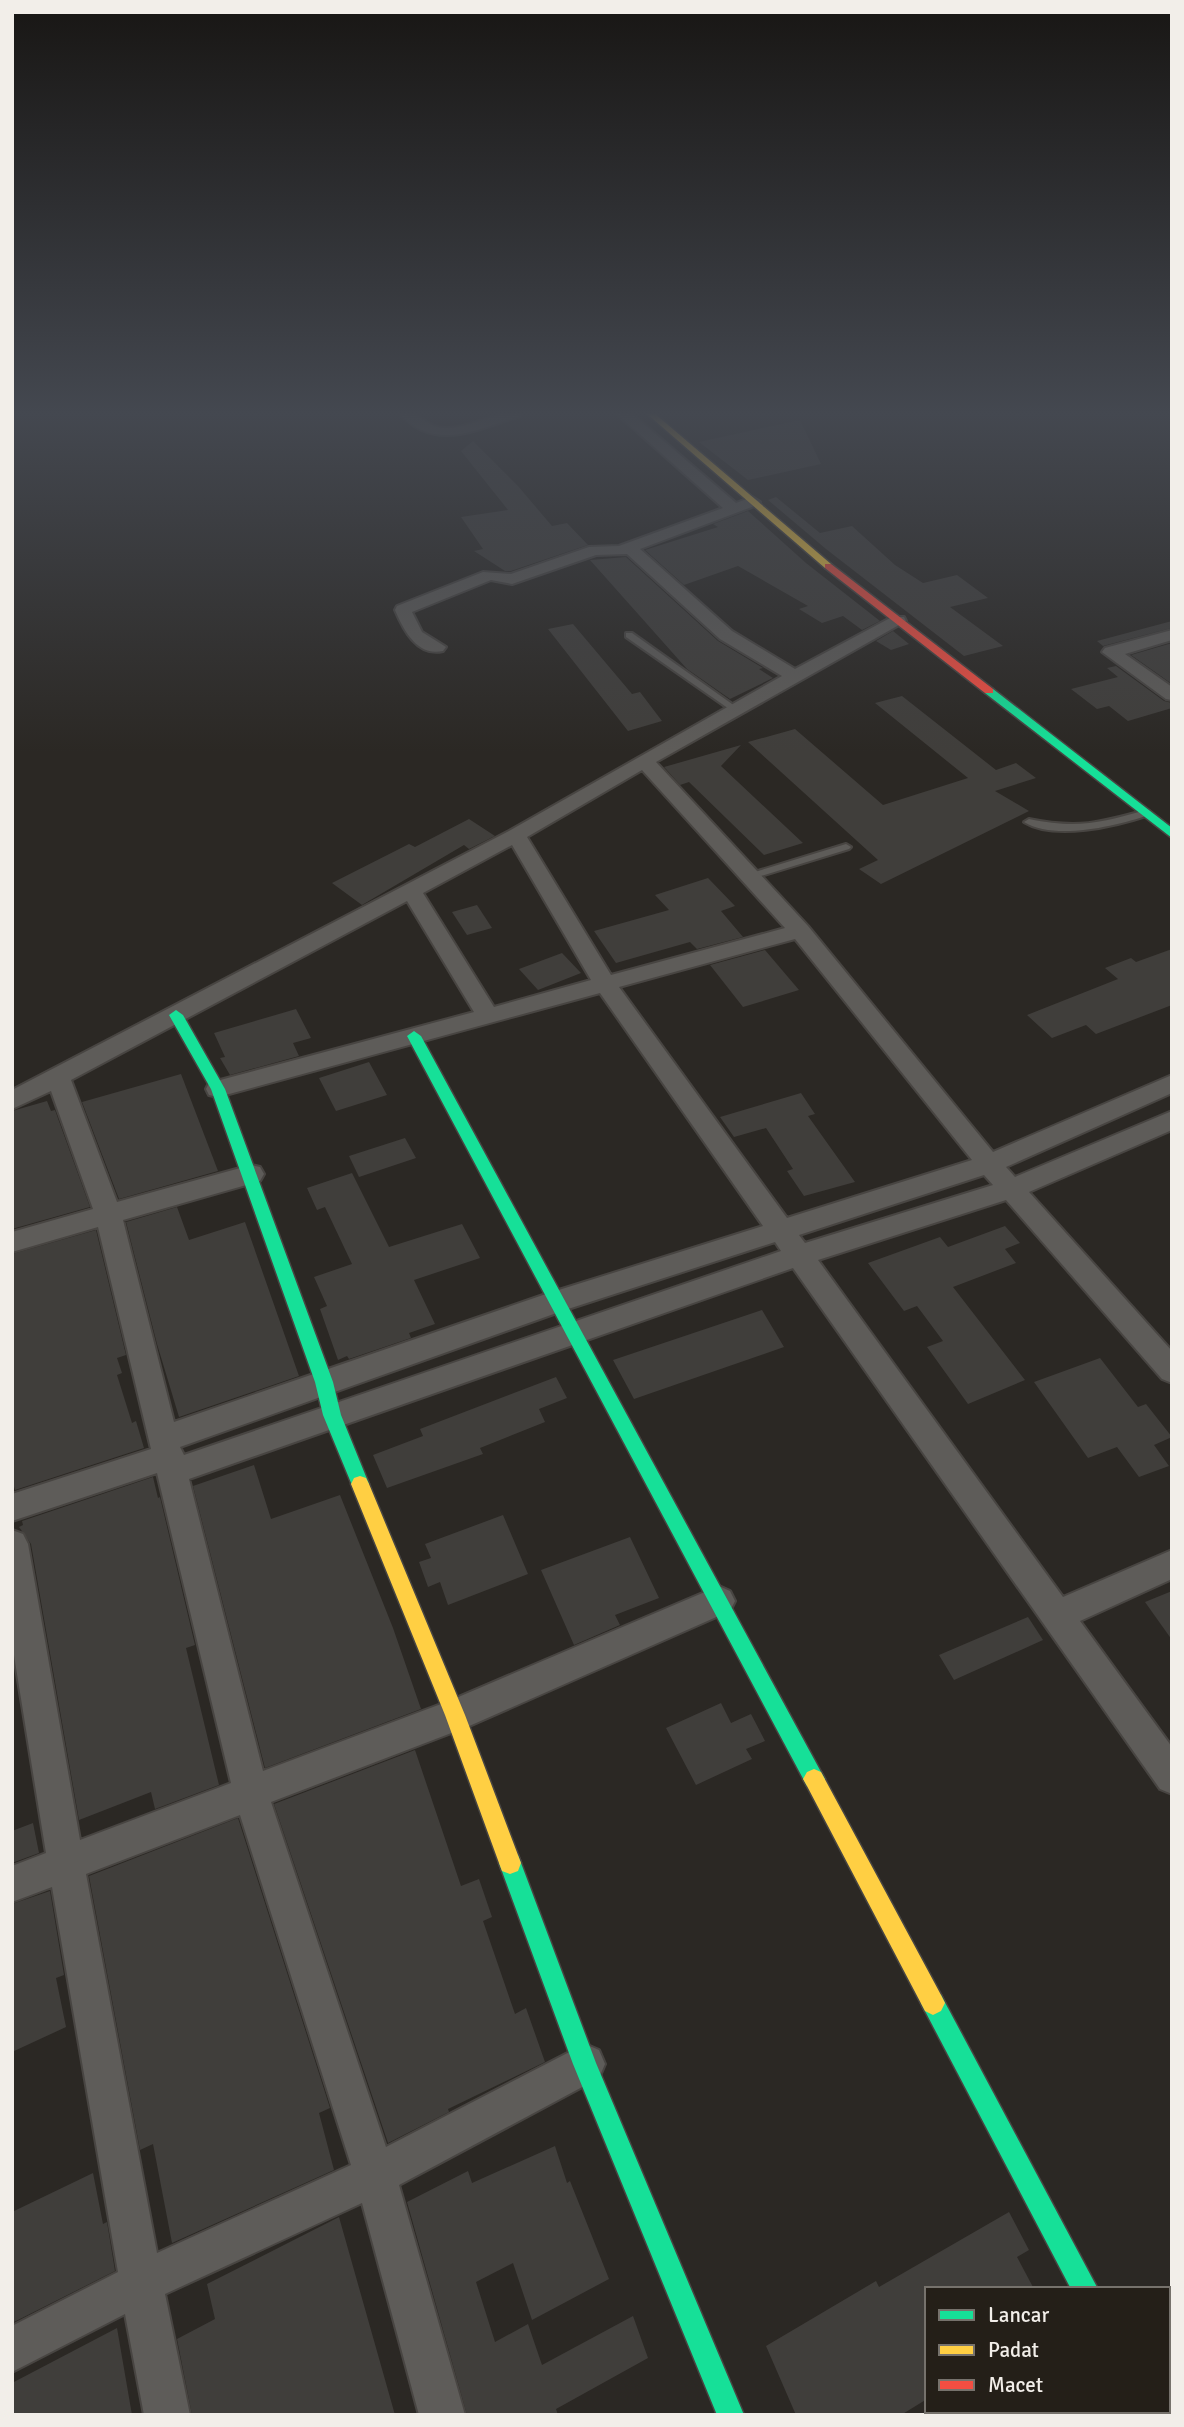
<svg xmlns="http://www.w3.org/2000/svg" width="1184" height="2427" font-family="Signika,sans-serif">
<rect width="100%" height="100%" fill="#2b2824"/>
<g fill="#403e3b">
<polygon points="800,420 821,464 748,480 699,442"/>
<polygon points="473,441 518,486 552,526 567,523 588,545 511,571 505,571 474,551 483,549 461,517 508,510 461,451"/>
<polygon points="776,497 820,533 852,526 895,565 923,583 957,575 988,598 950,607 1003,646 964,656 826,549 768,500"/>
<polygon points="748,511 806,563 880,621 862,630 843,616 822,623 799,609 808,606 738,566 684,585 645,550 718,527 713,524"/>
<polygon points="626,557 718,641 763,668 759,669 773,678 730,699 687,669 590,560"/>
<polygon points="1172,621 1172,628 1103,646 1097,641"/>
<polygon points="573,624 632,694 640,692 662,721 628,731 548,629"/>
<polygon points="893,631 909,644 891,650 876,641"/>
<polygon points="1172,643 1172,684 1131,655"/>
<polygon points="1116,666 1164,701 1172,703 1172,708 1128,721 1109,706 1097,709 1071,689 1118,677 1107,668"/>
<polygon points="902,696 996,770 1016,763 1036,778 995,791 1029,811 881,884 859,869 878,860 748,742 795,729 883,805 968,778 875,703"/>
<polygon points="741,745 721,766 803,843 764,855 689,782 680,785 664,767"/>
<polygon points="469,819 495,836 469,849 464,845 362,905 332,883 409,844 415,847"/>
<polygon points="708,878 735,906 721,911 743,937 697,949 690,942 616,963 594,931 669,910 655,895"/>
<polygon points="477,905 492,928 467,935 452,912"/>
<polygon points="1172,949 1172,1005 1096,1034 1086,1025 1052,1038 1027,1015 1118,979 1105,968 1131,958 1136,962"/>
<polygon points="765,950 799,990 743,1007 710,965"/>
<polygon points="562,953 581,973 538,990 519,969"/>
<polygon points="296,1009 311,1038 293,1043 299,1056 230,1075 220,1058 225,1057 214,1033"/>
<polygon points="369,1062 387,1095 336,1111 319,1078"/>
<polygon points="181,1074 218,1171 119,1199 82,1102"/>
<polygon points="801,1093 815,1114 808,1116 855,1182 804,1196 787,1171 793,1169 766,1128 734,1137 720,1117"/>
<polygon points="47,1101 51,1111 55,1110 90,1207 12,1229 12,1111"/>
<polygon points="405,1138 416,1158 359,1177 349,1156"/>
<polygon points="352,1173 389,1247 462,1224 480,1258 414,1280 435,1324 409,1333 411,1338 349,1359 347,1356 338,1360 320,1309 327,1306 314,1277 352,1264 325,1207 317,1210 307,1188"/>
<polygon points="177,1207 189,1240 245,1222 299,1376 179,1417 157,1344 126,1222"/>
<polygon points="1005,1226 1020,1243 1005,1249 1016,1263 953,1287 1025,1380 968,1404 927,1347 943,1341 917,1306 904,1311 868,1263 940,1237 948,1247"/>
<polygon points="96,1230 126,1355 117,1358 122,1373 117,1375 132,1423 136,1421 144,1448 15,1490 12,1480 12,1254"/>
<polygon points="762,1310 784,1347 634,1399 613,1360"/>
<polygon points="1100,1358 1138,1407 1146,1404 1172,1437 1154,1445 1169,1466 1139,1477 1117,1447 1088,1458 1034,1382"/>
<polygon points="556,1377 567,1398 539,1409 545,1422 480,1448 483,1454 387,1488 373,1455 423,1436 420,1429"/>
<polygon points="254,1465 271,1519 340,1495 393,1628 421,1709 265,1768 193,1486"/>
<polygon points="153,1477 158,1498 160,1497 195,1645 186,1648 219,1785 155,1809 151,1792 79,1820 31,1544 19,1527 23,1525 22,1521"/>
<polygon points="503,1515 528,1574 448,1605 440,1582 428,1587 419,1562 431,1558 425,1544"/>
<polygon points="630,1537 659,1598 615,1615 620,1625 574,1645 541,1570"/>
<polygon points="1172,1591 1172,1640 1145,1602"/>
<polygon points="1028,1617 1043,1640 954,1680 939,1655"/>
<polygon points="721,1703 731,1723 751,1714 765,1741 746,1749 752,1759 696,1785 666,1728"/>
<polygon points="415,1750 461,1886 479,1879 492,1917 483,1921 515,2014 526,2008 545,2062 448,2109 449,2112 388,2143 274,1804"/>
<polygon points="238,1818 330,2108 319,2113 334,2170 172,2243 153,2144 140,2150 89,1876"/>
<polygon points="33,1823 39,1853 12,1863 12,1831"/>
<polygon points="50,1891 64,1975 56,1978 66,2027 12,2052 12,1904"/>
<polygon points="555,2146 567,2183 570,2181 609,2279 532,2320 513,2263 476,2282 495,2342 528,2324 542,2365 633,2316 648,2358 556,2409 558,2415 467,2415 407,2202 468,2171 472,2183"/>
<polygon points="93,2173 103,2224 107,2222 115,2271 12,2323 12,2212"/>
<polygon points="1009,2212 1029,2250 1017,2257 1034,2289 927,2289 927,2399 901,2415 796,2415 766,2346 876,2281 879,2287"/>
<polygon points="339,2217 395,2415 192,2415 177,2339 215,2319 207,2284"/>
<polygon points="117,2328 132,2415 12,2415 12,2383"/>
</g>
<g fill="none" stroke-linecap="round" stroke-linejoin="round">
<defs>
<g id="lane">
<polygon points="626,633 632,633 739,709 732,711 626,637"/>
<path d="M 1146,810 L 1149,811 L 1149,815 C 1116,826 1055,841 1024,822 L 1029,819 C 1077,829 1100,823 1146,810 Z"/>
<polygon points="846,844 851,847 849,849 751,879 745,879 743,877 745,875"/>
</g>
<g id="street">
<path d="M 399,413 C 423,411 425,428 445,428 C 470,429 493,411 522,413 L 520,416 C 477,429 435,453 399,413 Z"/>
<path d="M 616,413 L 631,413 L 736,503 L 752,497 L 760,502 L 757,505 L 640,549 L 732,631 L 795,669 L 892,617 L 904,617 L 906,621 L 656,762 L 808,926 L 993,1152 L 1172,1075 L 1172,1093 L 1006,1167 L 1015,1177 L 1172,1111 L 1172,1130 L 1029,1192 L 1172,1351 L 1172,1383 L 1162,1379 L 1006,1200 L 818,1260 L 1063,1597 L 1172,1550 L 1172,1579 L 1080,1621 L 1172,1747 L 1172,1794 L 1160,1789 L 793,1268 L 189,1479 L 263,1771 L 449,1701 L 719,1586 L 730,1591 L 735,1601 L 730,1611 L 467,1727 L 271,1802 L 386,2147 L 585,2044 L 599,2050 L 605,2064 L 599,2078 L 399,2185 L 465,2415 L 419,2415 L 362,2203 L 165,2294 L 190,2415 L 144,2415 L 125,2314 L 12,2372 L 12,2326 L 118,2272 L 52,1887 L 12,1902 L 12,1866 L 46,1853 L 12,1643 L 12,1530 L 23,1534 L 28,1544 L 80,1840 L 231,1783 L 157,1473 L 12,1521 L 12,1494 L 151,1449 L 98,1227 L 12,1252 L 12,1232 L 93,1209 L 51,1091 L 12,1109 L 12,1090 L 509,831 L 782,676 L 720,639 L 627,554 L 596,555 L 512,584 L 491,580 L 412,612 L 422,632 L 446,647 L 443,651 C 417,657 403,629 395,610 L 397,606 L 483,572 L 511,574 L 589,547 L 619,546 L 723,508 ZM 642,770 L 785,928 L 611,975 L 527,837 ZM 512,845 L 591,980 L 494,1007 L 423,893 ZM 407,901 L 474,1012 L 209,1083 L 206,1089 L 209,1095 L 218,1097 L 600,993 L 763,1226 L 546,1294 L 174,1422 L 123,1220 L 260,1181 L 264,1174 L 260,1167 L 251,1165 L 117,1202 L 71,1080 ZM 795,939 L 972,1160 L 787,1218 L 619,987 ZM 984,1175 L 993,1185 L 805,1243 L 799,1235 ZM 775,1242 L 781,1251 L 184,1455 L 180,1447 L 565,1310 ZM 240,1815 L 351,2165 L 157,2253 L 86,1874 Z"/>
<polygon points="1172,630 1172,640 1125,654 1172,687 1172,700 1166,699 1102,652 1105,648"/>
<polygon points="1168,2398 1172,2415 1130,2415 1129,2411 1168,2411"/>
</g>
<g id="fast">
<polygon points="985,689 993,689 1172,828 1172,838 985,693"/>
<polygon points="176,1010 183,1015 225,1089 333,1382 341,1415 369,1484 366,1490 360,1492 354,1490 323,1415 315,1382 211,1089 169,1015"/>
<polygon points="414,1031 421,1036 821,1772 825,1779 821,1786 814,1789 807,1786 407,1036"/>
<polygon points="510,1852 518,1855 596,2063 744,2415 717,2415 573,2064 499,1863 502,1855"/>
<polygon points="933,1991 941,1995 1098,2289 1071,2289 925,2011 921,2003 925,1995"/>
</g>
<g id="slow">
<polygon points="646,413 654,413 831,564 831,568 825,568"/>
<polygon points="360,1476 366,1478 369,1484 465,1715 521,1863 518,1871 510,1874 502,1871 499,1863 445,1715 351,1484 354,1478"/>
<polygon points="814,1769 821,1772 941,1995 945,2003 941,2011 933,2015 925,2011 807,1786 803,1779 807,1772"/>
</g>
<polygon id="jam" points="825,564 831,564 993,689 993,693 985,693 825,568"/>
</defs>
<use href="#lane" stroke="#484542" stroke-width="4"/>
<use href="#street" stroke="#484542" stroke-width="4"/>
<use href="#fast" stroke="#484542" stroke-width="3"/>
<use href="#slow" stroke="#484542" stroke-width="3"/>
<use href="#jam" stroke="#484542" stroke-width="3"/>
<use href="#lane" fill="#5e5c59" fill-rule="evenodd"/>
<use href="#street" fill="#5e5c59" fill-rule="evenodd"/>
<use href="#fast" fill="#16e098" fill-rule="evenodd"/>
<use href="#slow" fill="#ffcf43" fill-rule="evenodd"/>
<use href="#jam" fill="#f24e42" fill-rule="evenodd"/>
</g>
<linearGradient id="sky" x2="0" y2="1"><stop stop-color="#181614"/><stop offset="0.55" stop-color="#444850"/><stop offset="1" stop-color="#444850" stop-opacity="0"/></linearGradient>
<rect width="1184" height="752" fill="url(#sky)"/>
<rect width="1184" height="2427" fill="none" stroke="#f2eee9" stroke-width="28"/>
<rect x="925" y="2287" width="245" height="126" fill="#241f18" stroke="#76726c" stroke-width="2"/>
<rect x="939" y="2310" width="35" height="10" fill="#16e098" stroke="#76726c" stroke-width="2"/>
<text x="988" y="2322" font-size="21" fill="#f2eee9">Lancar</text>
<rect x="939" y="2345" width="35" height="10" fill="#ffcf43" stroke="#76726c" stroke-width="2"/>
<text x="988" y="2357" font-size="21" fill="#f2eee9">Padat</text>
<rect x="939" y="2380" width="35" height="10" fill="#f24e42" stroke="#76726c" stroke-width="2"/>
<text x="988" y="2392" font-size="21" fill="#f2eee9">Macet</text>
</svg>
